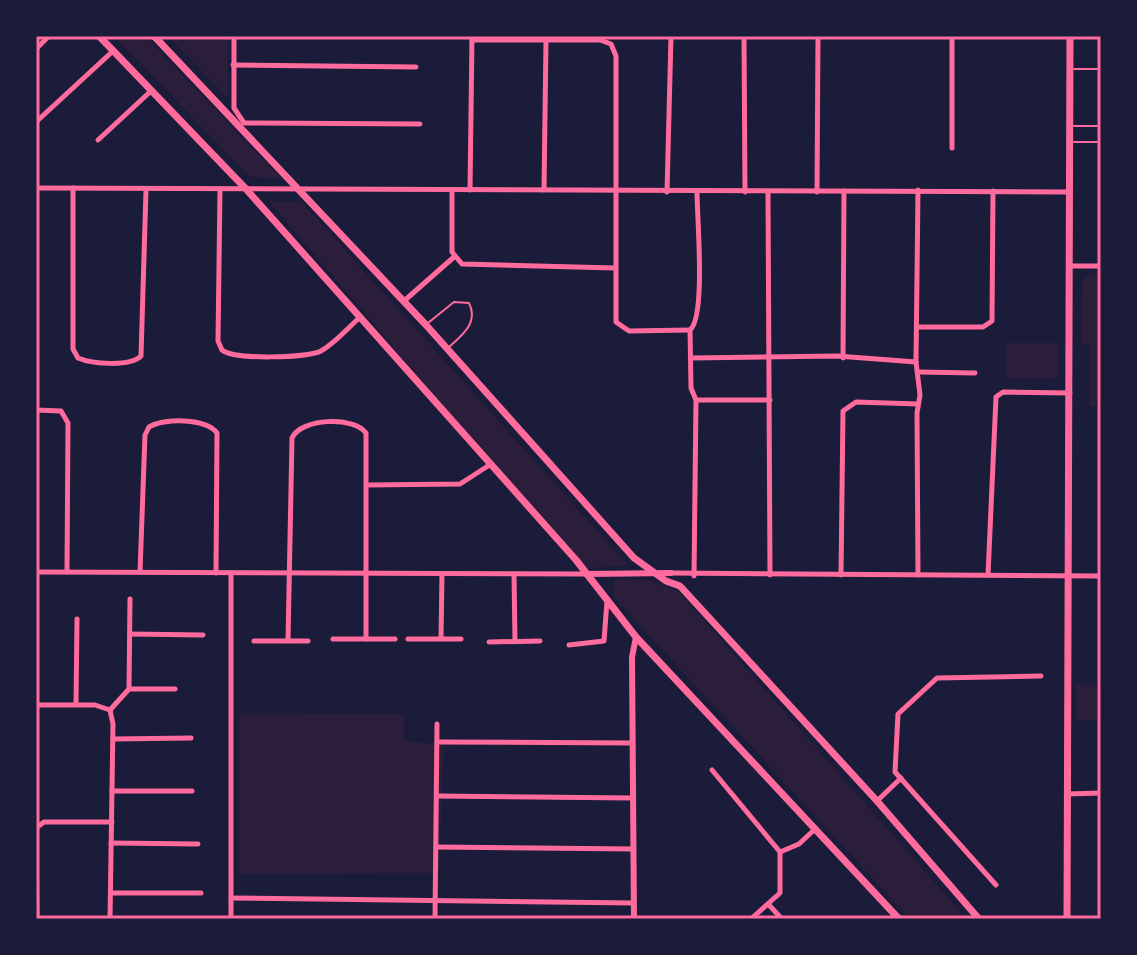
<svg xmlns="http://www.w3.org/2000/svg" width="1137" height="955" font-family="Quicksand,sans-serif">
<rect width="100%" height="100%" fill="#1b1b3a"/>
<g fill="#2a1e3b">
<polygon points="114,36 145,36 281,178 250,177"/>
<polygon points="168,36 228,36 228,98"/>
<polygon points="301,201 628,565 582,569 270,202"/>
<polygon points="1091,273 1101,273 1101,406 1089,406 1090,344 1082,344 1083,280"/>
<polygon points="1006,343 1058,343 1058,378 1006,379"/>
<polygon points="614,579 650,580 679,592 967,919 910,919 613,596"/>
<polygon points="1076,685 1101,685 1101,720 1076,721"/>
<polygon points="404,714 405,741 444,745 439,873 239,874 239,715"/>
</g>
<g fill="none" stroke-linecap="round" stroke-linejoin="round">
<g stroke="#ff6b9d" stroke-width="2">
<polyline points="1074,69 1101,69"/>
<polyline points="1072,126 1101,126"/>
<polyline points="1074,142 1101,142"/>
<path d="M 428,323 L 454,302 L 469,303 C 479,323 462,335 448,348"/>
</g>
<g stroke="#ff6b9d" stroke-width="5">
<polyline points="234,36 234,108 244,123 420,124"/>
<polyline points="744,36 745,192"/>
<polyline points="472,40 600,40 611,44 616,56 616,322 629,331 690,330"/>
<polyline points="36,49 49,36"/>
<polyline points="233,65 416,67"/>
<polyline points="36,122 113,51"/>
<polyline points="98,140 151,91"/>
<polyline points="952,148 952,36"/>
<polyline points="36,188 1070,192"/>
<path d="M 73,188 L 73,349 L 78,358 C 92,364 130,367 141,356 L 146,190"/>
<path d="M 220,189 L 218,341 L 222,350 C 234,360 306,358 321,351 C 335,343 347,329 359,318"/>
<polyline points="452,190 452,252 462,264 615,268"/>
<polyline points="470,190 472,36"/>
<polyline points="544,190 546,40"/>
<polyline points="667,192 671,36"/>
<polyline points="768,192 770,575"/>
<polyline points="817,192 818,36"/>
<polyline points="1071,266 1101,266"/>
<polyline points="404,301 454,257"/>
<polyline points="917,327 983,327 992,321 993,191"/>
<polyline points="690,330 691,388 696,400 694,576"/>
<path d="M 690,330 C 706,317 697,217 697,192"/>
<polyline points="691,358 837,356 916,362 918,190"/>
<polyline points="843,358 844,191"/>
<polyline points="916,362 920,395 917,413 918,575"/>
<polyline points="919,372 975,373"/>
<polyline points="696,400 770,400"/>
<polyline points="36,410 61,411 68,423 67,572"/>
<polyline points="368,485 460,484 491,464"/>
<polyline points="36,572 586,574"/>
<path d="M 140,572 L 145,435 L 149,427 C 164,418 206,418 217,433 L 216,573"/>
<polyline points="671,573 1101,576"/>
<polyline points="514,574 515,641"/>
<polyline points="841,575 843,411 856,402 918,404"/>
<polyline points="988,575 996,397 1003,392 1070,393"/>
<polyline points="130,634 203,635"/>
<polyline points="441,638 442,574"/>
<polyline points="333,639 395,639"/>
<polyline points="408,639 461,639"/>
<polyline points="254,641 308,641"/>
<path d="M 288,641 L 292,438 C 301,418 354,416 366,433 L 366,639"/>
<polyline points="489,642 540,641"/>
<polyline points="569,645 604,641 607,601"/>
<polyline points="129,689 175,689"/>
<polyline points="76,704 77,619"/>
<polyline points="36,705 95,705 110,710"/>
<polyline points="110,710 129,689 130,599"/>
<polyline points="113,739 191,738"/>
<polyline points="438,742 633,743"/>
<polyline points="712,770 780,852 799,844 815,829"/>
<polyline points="112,791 192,791"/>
<polyline points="1067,794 1101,793"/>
<polyline points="437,796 633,798"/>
<polyline points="877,801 901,778"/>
<polyline points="111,843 198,844"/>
<polyline points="436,847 633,849"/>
<polyline points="996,885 895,772 898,714 937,678 1041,676"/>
<polyline points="111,893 201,893"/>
<polyline points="231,898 634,903"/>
<polyline points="768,904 782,919"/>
<polyline points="37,919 36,828 44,822 112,822"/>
<polyline points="110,919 113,724 110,710"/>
<polyline points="231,919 231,574"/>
<polyline points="435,919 437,724"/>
<polyline points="751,919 780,893 780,852"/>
</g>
<g stroke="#ff6b9d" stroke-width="6">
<polyline points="586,574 671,573"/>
<polyline points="634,919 632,657 636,637"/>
</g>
<g stroke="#ff6b9d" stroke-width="7">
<polyline points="99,36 246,189 576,560 636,637 899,919"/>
<polyline points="154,36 426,325 634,558 666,581 680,586 877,801 979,919"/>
<polyline points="1067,919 1070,36"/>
</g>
</g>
<rect width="1137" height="955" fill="none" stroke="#1b1b3a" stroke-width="76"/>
<rect x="38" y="38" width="1061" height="879" fill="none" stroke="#ff6b9d" stroke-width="3"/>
</svg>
